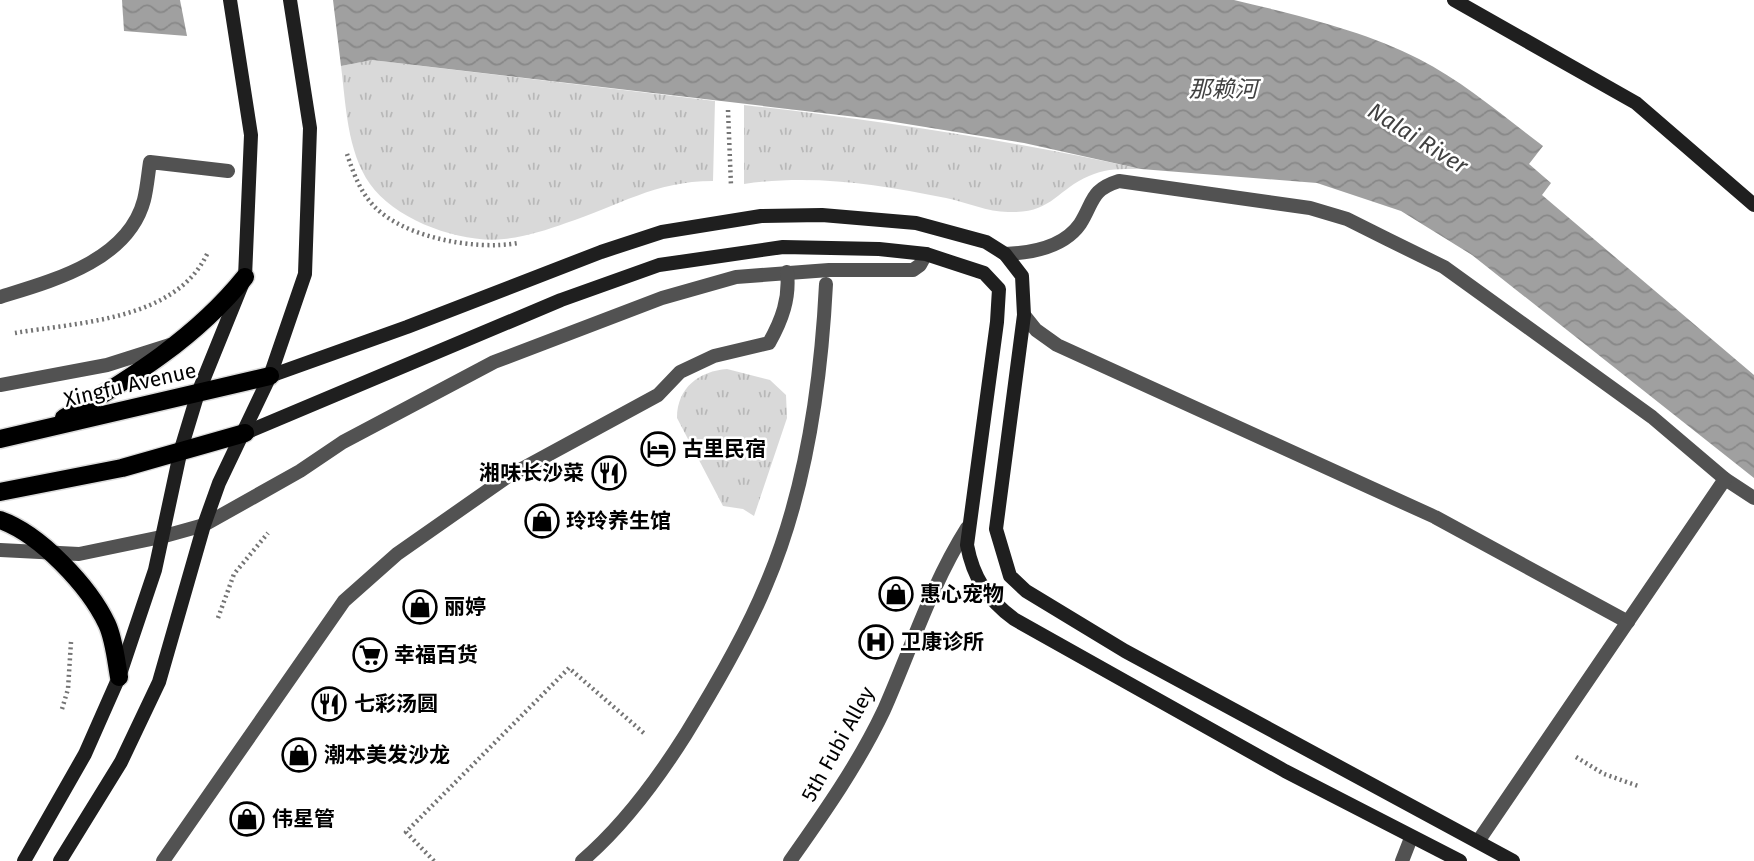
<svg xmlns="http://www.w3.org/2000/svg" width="1754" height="861" font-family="'Fira Sans','Noto Sans SC',sans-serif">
<defs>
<pattern id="grass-tufts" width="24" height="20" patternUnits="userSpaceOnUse" patternTransform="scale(1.75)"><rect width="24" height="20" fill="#d9d9d9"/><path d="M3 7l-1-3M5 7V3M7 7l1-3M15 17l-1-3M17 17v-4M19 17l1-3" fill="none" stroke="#b8b8b8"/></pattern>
<pattern id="water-waves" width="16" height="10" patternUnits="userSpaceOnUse" patternTransform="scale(1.75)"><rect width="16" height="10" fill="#a0a0a0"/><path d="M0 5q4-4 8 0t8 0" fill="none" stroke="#888"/></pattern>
</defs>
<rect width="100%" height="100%" fill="#fff"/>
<g fill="url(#grass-tufts)">
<path d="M 372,60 L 715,101 L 713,181 C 654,181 619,206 566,223 C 547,230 524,237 504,239 C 461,244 395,220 370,184 C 347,151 346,105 341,66 Z"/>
<path d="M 744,105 C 878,120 1009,140 1141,169 C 1123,169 1106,168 1089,176 C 1056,190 1052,214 1008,212 C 988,212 966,202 946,198 C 878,184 812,174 744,184 Z"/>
<path d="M 727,369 L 770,380 L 786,395 L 787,418 L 754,516 L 743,509 L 723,506 L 677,418 C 677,387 700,371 727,369 Z"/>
</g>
<g fill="url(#water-waves)">
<polygon points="122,0 180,0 187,36 124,31"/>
<path d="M 333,0 L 1234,0 C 1293,14 1366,31 1419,59 C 1464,82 1503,116 1543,146 L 1529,164 L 1551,183 L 1542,195 L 1754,375 L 1754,478 L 1472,255 L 1401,211 L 1317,183 L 1141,169 L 1024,143 L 882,120 L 372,60 L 341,66 Z"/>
</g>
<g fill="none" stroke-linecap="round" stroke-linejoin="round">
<defs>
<g id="primary">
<path d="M 64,418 C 131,378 196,338 245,277"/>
<polyline points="0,439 270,376"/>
<polyline points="0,492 122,468 245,433"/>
<path d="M 0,520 C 40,534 89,586 107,624 C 114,639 116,660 119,677"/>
</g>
</defs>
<use href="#primary" stroke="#dbdbdb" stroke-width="21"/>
<g stroke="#747474" stroke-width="4.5" stroke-dasharray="2 3.5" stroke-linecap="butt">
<polyline points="728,110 731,186"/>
<path d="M 347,154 C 352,169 358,186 368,199 C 395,237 475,251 518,243"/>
<path d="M 15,333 C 78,322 177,321 208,252"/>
<polyline points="218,618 234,574 268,533"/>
<polyline points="62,709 68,689 71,642"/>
<polyline points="1576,757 1604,774 1638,786"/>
<polyline points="434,861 406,832 569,668 646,735"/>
</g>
<g stroke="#525252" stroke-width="14">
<polyline points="0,385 107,365 170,345"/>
<polyline points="0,550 79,554 161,537 204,525 300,471 343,442 494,362 662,298 736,277 829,270 913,270 920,265 926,254"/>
<path d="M 163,861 L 344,601 L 397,554 L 507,477 L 658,395 L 680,372 L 714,356 L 769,343 C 782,320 790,298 787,272"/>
</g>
<g stroke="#525252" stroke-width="14">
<path d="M 1005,254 C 1031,253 1064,247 1080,224 C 1094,202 1090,190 1119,181 L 1310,208 L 1347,219 L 1387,239 L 1444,267 L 1652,417 L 1725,479 L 1754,498"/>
<path d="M 0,297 C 52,281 128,261 144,200 C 147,188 148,175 150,162 L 228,171"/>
<polyline points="1024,315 1036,330 1057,345 1435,517 1628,622"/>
<polyline points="1479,840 1725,479"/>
<path d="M 582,861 C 623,826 657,780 686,734 C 715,687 745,636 766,585 C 806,492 821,384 826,284"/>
<path d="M 790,861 C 824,813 859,763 884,710 C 911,649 931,585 967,528"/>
<polyline points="1402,861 1411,838"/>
</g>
<g stroke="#1f1f1f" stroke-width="14">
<polyline points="1454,0 1636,103 1754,205"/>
<polyline points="270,376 407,327 601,252 662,232 761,216 822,215 916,223 986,242 1005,254 1022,276 1024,315 996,529 1010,576 1026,591 1125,651 1513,861"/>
<path d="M 245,433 L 561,300 L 659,265 L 783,247 L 879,249 L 926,254 L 984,273 L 999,289 L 997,322 L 967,545 C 973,577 987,599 1014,619 L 1285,771 L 1460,861"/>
<polyline points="24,861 85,754 119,677 155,570 181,449 198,393 245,277 251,135 230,0"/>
<polyline points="60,861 121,762 159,682 204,525 219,483 270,376 305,274 310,128 290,0"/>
</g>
<use href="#primary" stroke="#000" stroke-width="18"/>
</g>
<defs>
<symbol id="hotel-ring" viewBox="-11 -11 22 22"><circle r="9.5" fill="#fff" stroke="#000" stroke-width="1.5"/><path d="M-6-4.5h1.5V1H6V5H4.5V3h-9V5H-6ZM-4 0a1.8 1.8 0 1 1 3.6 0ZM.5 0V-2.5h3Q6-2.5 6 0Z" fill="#000"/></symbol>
<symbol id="restaurant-ring" viewBox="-11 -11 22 22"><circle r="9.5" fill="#fff" stroke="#000" stroke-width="1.5"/><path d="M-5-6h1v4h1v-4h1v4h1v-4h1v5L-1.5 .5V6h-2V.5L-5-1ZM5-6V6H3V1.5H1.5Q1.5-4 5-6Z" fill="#000"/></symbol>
<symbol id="shop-ring" viewBox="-11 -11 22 22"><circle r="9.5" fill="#fff" stroke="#000" stroke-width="1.5"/><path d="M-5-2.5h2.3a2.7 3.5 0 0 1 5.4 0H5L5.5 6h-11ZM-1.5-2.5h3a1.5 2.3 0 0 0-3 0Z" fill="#000"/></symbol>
<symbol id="hospital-ring" viewBox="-11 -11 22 22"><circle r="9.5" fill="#fff" stroke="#000" stroke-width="1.5"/><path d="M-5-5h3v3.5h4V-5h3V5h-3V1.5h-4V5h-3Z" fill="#000"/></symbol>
<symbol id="supermarket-ring" viewBox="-11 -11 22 22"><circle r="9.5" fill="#fff" stroke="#000" stroke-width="1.5"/><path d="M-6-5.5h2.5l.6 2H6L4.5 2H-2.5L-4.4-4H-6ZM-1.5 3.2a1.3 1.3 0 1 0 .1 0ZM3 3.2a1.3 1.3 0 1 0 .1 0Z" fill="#000"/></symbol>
</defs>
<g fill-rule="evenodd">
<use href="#hotel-ring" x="639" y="430" width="38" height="38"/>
<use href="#restaurant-ring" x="590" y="454" width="38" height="38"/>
<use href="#shop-ring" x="523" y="502" width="38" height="38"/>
<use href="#shop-ring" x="877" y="575" width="38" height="38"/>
<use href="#shop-ring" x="401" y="588" width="38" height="38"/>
<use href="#hospital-ring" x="857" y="623" width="38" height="38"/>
<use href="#supermarket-ring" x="351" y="636" width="38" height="38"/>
<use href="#restaurant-ring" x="310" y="685" width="38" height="38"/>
<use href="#shop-ring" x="280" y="736" width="38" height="38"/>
<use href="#shop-ring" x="228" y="800" width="38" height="38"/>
</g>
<g text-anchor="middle" stroke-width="5" stroke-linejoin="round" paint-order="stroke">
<g font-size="21" fill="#000" stroke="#fff">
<text transform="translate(130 385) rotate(-13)" y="7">Xingfu Avenue</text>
<text transform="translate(838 744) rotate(-61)" y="7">5th Fubi Alley</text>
</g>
<g font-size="21" font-weight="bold" fill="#000" stroke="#fff" text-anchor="start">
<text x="682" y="456">古里民宿</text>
<text x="584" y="480" text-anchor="end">湘味长沙菜</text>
<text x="566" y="528">玲玲养生馆</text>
<text x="920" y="601">惠心宠物</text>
<text x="444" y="614">丽婷</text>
<text x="900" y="649">卫康诊所</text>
<text x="394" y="662">幸福百货</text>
<text x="354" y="711">七彩汤圆</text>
<text x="324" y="762">潮本美发沙龙</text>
<text x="272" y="826">伟星管</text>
</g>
<g font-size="23" font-style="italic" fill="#414141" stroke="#fff">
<text x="1223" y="97">那赖河</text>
<text transform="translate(1418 138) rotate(32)" y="8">Nalai River</text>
</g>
</g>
</svg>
